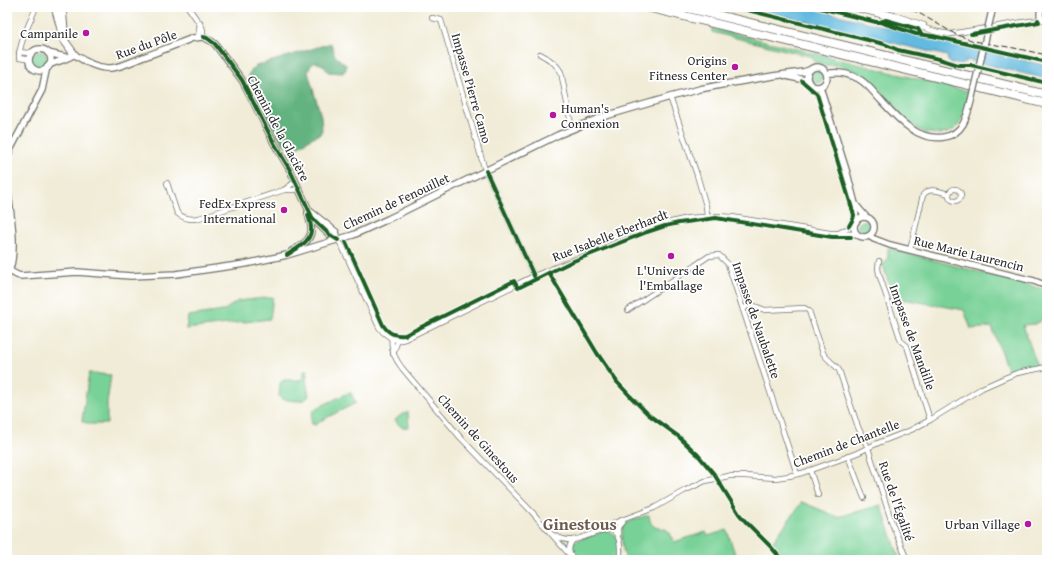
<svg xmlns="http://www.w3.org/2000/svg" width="1054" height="567" font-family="'Gentium Book Plus',serif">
<rect width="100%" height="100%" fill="#fff"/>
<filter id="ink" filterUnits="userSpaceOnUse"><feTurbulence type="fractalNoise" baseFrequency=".025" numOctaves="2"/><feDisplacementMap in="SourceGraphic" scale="8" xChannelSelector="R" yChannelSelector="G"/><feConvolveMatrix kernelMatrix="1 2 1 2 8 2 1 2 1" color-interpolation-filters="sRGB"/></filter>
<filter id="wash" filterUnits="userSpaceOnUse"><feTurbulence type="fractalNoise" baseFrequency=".012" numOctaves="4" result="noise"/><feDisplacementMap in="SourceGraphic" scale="16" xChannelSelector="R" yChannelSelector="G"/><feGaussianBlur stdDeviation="0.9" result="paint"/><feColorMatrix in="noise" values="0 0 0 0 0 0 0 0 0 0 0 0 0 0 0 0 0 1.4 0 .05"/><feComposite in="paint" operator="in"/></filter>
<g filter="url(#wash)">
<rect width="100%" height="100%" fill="#f1ecd7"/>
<g fill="#78d196" stroke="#527e60">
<polygon points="712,28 970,92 965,111 962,119 957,127 952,131 947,133 941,134 926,133 914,127 867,82 853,70 838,65 823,65 813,61 813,57 712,32"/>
<circle cx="39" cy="59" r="8"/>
<circle cx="817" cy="77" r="6"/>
<circle cx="864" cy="227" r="6"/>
<polygon points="888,248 1047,290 1047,317 1035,324 1023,325 1037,365 1008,372 992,327 971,329 964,310 908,300 894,299 883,265 888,257"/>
<polygon points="273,297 270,319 186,329 188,316 223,311 238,301"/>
<path d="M 305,370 L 308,370 L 306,380 L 309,396 C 303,404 290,400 281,399 L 279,396 L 280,383 L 283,380 L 301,380 C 304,377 303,373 305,370 Z"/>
<polygon points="89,373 111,375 107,403 107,424 89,424 82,421"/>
<path d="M 348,393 L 351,393 L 356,403 L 326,418 L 315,425 L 312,424 C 310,418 312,413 315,409 Z"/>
<path d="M 408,412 L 409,427 C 401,428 400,427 395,420 L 401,415 Z"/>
<polygon points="802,502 838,517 881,505 900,560 785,560 772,543"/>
<path d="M 649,515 C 650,522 651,526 658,528 C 660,528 663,528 665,529 C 670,531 672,537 674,542 L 706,532 L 708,536 L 727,530 L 737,560 L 626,560 C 622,549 620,536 624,525 L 632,520 Z"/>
<path d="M 604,531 C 619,532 617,540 619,553 L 615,560 L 577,560 L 571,554 L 571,544 L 573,542 Z"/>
</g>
<path fill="#62b37f" stroke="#466f55" d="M 331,43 L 335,56 L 346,65 L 346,70 L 343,73 L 328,72 L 323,65 L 315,62 L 311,65 L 308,72 L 321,116 L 322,130 L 320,134 C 309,138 302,146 291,149 L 283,144 L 278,136 L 263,110 L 249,81 L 249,73 L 256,66 Z"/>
<polygon fill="#62badf" stroke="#467285" points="747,7 805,7 1047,66 1047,79 967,60 961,65 951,63 948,61 947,56"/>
</g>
<g filter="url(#ink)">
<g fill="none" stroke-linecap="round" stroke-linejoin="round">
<defs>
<g id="minor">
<polyline points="188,7 202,27 203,30 203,37"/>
<polyline points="850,7 881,15 938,32 950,34 1030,21 1043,20"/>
<polyline points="864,7 897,16 924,25"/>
<polyline points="432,18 441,20 484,167 534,276"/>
<polyline points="198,37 200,23"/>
<polyline points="19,52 28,53 31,52"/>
<path d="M 540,54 C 548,58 556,63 561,72 L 572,129"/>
<path d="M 29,61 L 26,59 L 19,58 C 20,40 30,23 36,7"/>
<polyline points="670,97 697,175 706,206 707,216"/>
<path d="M 167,183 L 177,213 C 184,219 191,220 199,218 L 284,190 L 295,182"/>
<circle cx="955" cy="195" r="6"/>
<polyline points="284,190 293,190 298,189"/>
<polyline points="839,233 854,225"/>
<polyline points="338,240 342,246 379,327 383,332 392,339 401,340 405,339 534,276 659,225 688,218 717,216 732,217 830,233 856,234"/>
<path d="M 910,250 L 923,195 C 930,186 940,192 949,194"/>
<polyline points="879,261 878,268 879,274 901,341 907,346 930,420"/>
<polyline points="628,310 709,256 719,255 728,264 797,474"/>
<path d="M 743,310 L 747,306 L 752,305 L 765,310 L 804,308 L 806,309 L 809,311 L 823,353 C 828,361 834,363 839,370 L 858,427 L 868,448 L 892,523 L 907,560"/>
<path d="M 392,339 C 390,350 395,359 402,368 L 460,437 L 532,512 L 568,553"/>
<polyline points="393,354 398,340"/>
<polyline points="848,456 864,498"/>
<polyline points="810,470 818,495"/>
<polyline points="604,529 619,521 654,508 684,491 705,481 729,476 744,476 775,478 789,476 802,473 836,461 857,453 878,443 911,430 930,420 982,388 1007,377 1017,373 1047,367"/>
<path d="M 553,535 C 559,538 566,541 573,540 C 596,536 622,512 620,556 L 617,560"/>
<polyline points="618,535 618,527 623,521"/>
<path d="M 573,540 C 567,548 568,554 575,560"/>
</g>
<g id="tertiary">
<path d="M 1041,7 C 1040,13 1038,20 1047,20"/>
<polyline points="991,15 993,7"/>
<circle cx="40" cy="60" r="11"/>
<polyline points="48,53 65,57"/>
<path d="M 49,65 C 55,62 71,58 74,54 C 85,62 98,69 111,68 C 121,67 131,62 141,58 C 158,52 175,45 193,38 L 203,37 L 211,41 L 215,44 L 242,80 L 251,97 L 274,143 L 290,170 L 313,219 L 330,235 L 338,240"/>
<circle cx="817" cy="77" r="10"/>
<path d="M 827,74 C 838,71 849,74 859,79 C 866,83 872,90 877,96 C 894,114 915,142 944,137 C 963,134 967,117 971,101"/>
<polyline points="786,76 805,80 808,82"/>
<polyline points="820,87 847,173 855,204 856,222"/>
<polyline points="7,157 10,150 42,90 46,71 47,67"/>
<path d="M 7,186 C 10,209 19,255 7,276"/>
<polyline points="855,204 866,217"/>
<polyline points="311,212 336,232 338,240"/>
<circle cx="864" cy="227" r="10"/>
<polyline points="869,236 874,239 890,245 1034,281 1047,286"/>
<path d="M 292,251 C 302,245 313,240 311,226 C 310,222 309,218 308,213"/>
<polyline points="10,271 17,275 21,276 77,272 131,276 176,274 245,264 287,255 353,235 388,219 501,163 558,135 602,117 670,97 700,89 726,84 773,76 803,72 810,70"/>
</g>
<g id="primary">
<polyline points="55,7 64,40 74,54"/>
<polyline points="62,7 64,30"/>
</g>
<g id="motorway">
<polyline points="647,7 1047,104"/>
<polyline points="684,7 1047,95"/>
<polyline points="62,11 64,7"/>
</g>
</defs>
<use href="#minor" stroke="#706f67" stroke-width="6"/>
<use href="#tertiary" stroke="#706f67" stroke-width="8"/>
<use href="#primary" stroke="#706f67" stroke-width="9"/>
<use href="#motorway" stroke="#706f67" stroke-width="10"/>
<use href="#minor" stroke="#fff" stroke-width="4.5"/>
<use href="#tertiary" stroke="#fff" stroke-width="5.5"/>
<use href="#primary" stroke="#fff" stroke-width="7"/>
<use href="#motorway" stroke="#fff" stroke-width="8"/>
<polyline stroke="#2b2b2b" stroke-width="1" stroke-dasharray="6 3" stroke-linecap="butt" points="903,7 917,12 955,34 974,41 1014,48 1047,55"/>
<defs>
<polyline id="tertiary-bridge" points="971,101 991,15"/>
</defs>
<use href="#tertiary-bridge" stroke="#706f67" stroke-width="8" stroke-linecap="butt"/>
<use href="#tertiary-bridge" stroke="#fff" stroke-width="5.5"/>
<defs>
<g id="cycleway">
<polyline points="735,7 884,44 898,50 939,59 958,65 971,65 1047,83"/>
<polyline points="816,7 876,22 880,22"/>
<polyline points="920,32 918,29 886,20 880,22 916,34 933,36 1047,62"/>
<polyline points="971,34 972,34 1039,22 1038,20"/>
<polyline points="203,37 207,38 215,44 242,80 274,143 290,170 313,219 330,235 338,240"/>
<polyline points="802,81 817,94 854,215 853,219 849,226"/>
<polyline points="486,171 534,276"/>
<path d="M 346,242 L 383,325 C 389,334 395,336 405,335 L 514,281 L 518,288 L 571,262 L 647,232 L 665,226 L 679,223 L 716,218 L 832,237 L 851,237"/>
<path d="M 287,255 C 297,248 313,241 311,227 C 311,223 309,219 308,215"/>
<polyline points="549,273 597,353 617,382 630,396 649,415 678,436 698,455 714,474 739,514 745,521 771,547 782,560"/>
</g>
</defs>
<use href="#cycleway" stroke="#fff" stroke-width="6"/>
<use href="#cycleway" stroke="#1b5e20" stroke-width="4"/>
</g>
</g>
<g fill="#b5179e" stroke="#fff" stroke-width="1.5">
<circle cx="86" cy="33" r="4"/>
<circle cx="735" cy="67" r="4"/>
<circle cx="553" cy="115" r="4"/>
<circle cx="284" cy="210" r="4"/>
<circle cx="671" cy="256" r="4"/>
<circle cx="1028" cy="524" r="4"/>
</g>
<g text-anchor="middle" stroke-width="3.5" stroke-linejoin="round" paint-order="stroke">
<g font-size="13" fill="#2b2b2b" stroke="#fff" text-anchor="end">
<text x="78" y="38">Campanile</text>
<text x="727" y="65">Origins<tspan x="727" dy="15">Fitness Center</tspan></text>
<text x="561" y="113" text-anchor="start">Human's<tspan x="561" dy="15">Connexion</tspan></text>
<text x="276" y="208">FedEx Express<tspan x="276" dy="15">International</tspan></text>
<text x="671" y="275" text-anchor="middle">L'Univers de<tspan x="671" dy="15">l'Emballage</tspan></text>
<text x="1020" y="529">Urban Village</text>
</g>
<g font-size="13" fill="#2b2b2b" stroke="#fff">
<text transform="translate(146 44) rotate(-20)" y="5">Rue du Pôle</text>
<text transform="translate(472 88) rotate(74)" y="5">Impasse Pierre Camo</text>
<text transform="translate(279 128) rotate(62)" y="5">Chemin de la Glacière</text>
<text transform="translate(396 201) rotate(-25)" y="5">Chemin de Fenouillet</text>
<text transform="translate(610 235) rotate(-21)" y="5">Rue Isabelle Eberhardt</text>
<text transform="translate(969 253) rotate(14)" y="5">Rue Marie Laurencin</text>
<text transform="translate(757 320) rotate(71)" y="5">Impasse de Naubalette</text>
<text transform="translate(913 337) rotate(70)" y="5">Impasse de Mandille</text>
<text transform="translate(479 438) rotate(48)" y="5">Chemin de Ginestous</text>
<text transform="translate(846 443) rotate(-21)" y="5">Chemin de Chantelle</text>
<text transform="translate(897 501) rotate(71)" y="5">Rue de l'Égalité</text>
</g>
<g font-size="17" font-weight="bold" fill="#6c5c4d" stroke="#fff">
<text x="580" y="530">Ginestous</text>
</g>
</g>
<rect width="1054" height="567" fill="none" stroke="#fff" stroke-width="24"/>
</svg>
